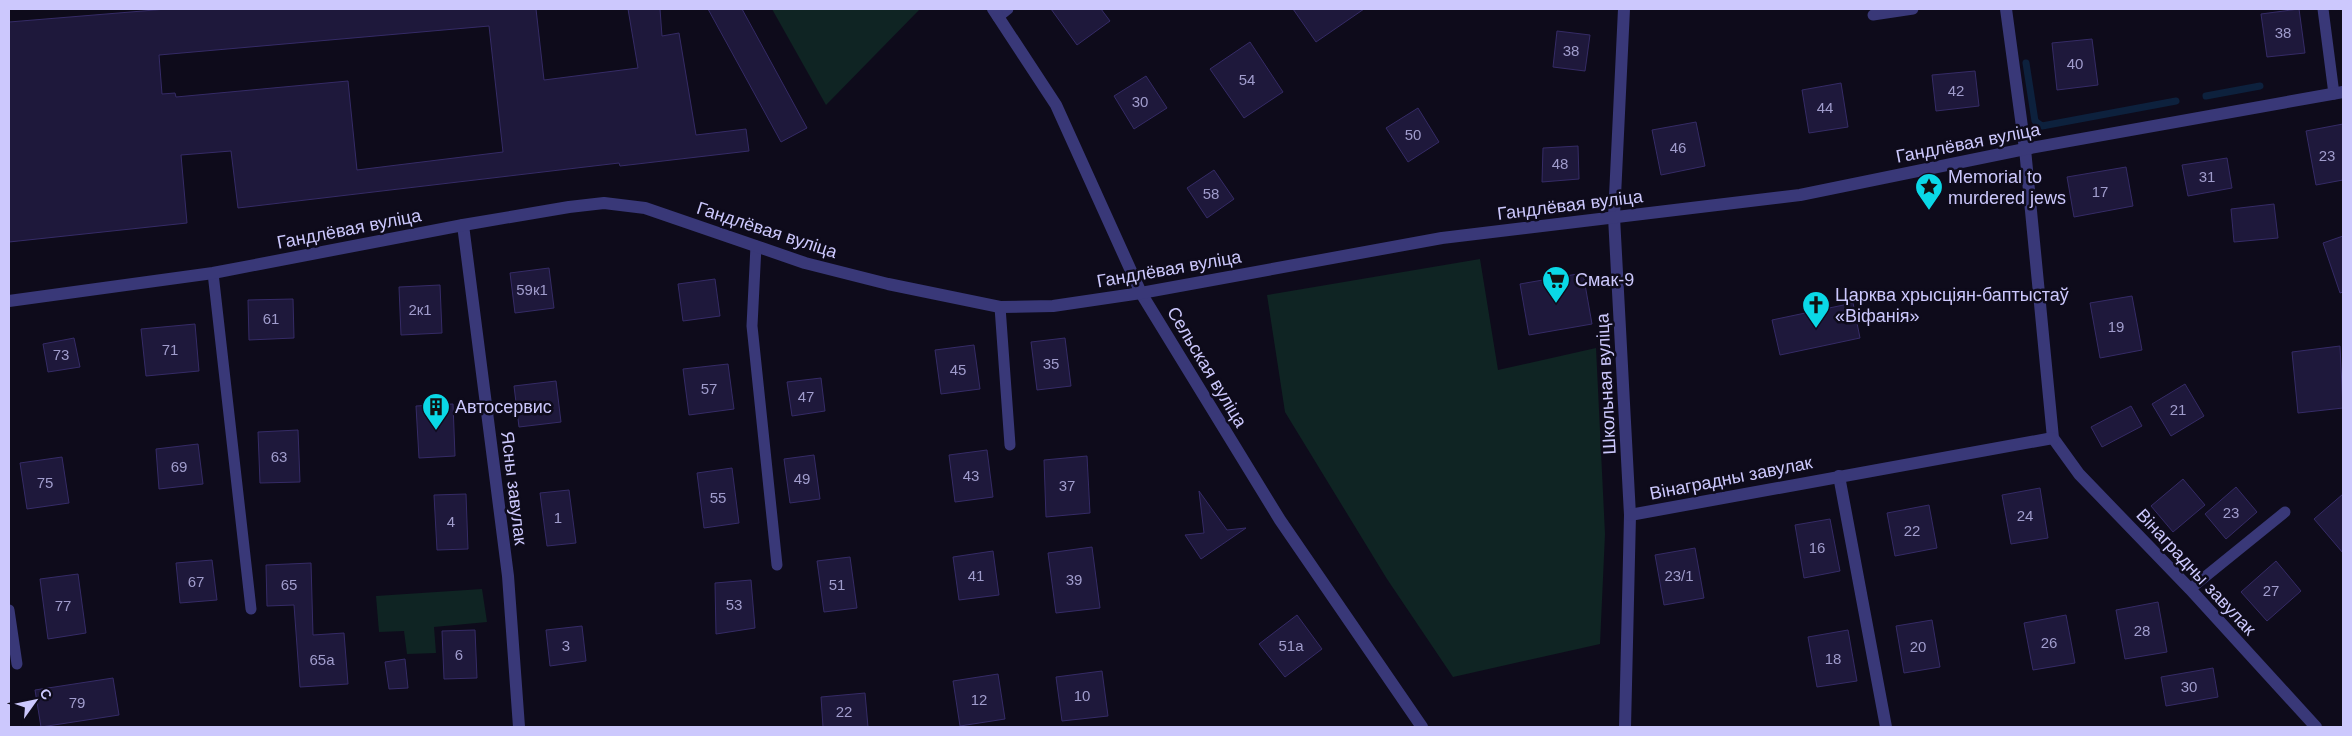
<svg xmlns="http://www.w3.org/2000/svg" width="2352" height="736" font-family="Helvetica,sans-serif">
<rect width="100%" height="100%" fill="#0e0b1b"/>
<g fill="#0f2423">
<polygon points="772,9 920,9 826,105"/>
<polygon points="1480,259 1498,370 1596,348 1605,534 1600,644 1453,677 1387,579 1285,412 1267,295"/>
<polygon points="482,589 487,622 434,627 436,653 407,654 404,631 379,632 376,596"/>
</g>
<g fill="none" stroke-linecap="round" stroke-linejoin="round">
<g stroke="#0d213d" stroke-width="7">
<polyline points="2026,63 2035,121 2042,126 2176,101"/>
<polyline points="2206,96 2260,86"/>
</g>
</g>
<g fill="#1e183b" stroke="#352b66" fill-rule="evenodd">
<path d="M 167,9 L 536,9 L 544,80 L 638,68 L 628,9 L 660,9 L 662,36 L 679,33 L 696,135 L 746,129 L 749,151 L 620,166 L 619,163 L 238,208 L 231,151 L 181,155 L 187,223 L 9,242 L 9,22 ZM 489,26 L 503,152 L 357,170 L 348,81 L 176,97 L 175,93 L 162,94 L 159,55 Z"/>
<polygon points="708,9 742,9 807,128 781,142"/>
<polygon points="1051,9 1101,9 1110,21 1077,45"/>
<polygon points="1293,9 1364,9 1316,42"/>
<polygon points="2299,9 2305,53 2267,57 2261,14"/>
<polygon points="1557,31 1590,35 1585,71 1553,67"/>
<polygon points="2092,39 2098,85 2057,90 2052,43"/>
<polygon points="1250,42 1283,92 1244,118 1210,69"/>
<polygon points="1975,71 1979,106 1936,111 1932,75"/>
<polygon points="1146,76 1167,108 1134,129 1114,96"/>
<polygon points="1841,83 1848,127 1809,133 1802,90"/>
<polygon points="1418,108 1439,142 1408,162 1386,128"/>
<polygon points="1696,122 1705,166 1661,175 1652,130"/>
<polygon points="2343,124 2343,180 2316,185 2306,131"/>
<polygon points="1578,146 1579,179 1542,182 1543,148"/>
<polygon points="2227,158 2232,188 2188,196 2182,165"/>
<polygon points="2126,167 2133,206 2074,217 2067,177"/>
<polygon points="1214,170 1234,199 1207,218 1187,188"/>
<polygon points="2274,204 2278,238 2234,242 2231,209"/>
<polygon points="2343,236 2343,292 2340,293 2323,243"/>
<polygon points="549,268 554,308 515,313 510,273"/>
<polygon points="1583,273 1592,324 1529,335 1520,284"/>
<polygon points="715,279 720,316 683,321 678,284"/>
<polygon points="440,285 442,333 401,335 399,287"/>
<polygon points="2132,296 2142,350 2100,358 2090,303"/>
<polygon points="293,299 294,338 249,340 248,300"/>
<polygon points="1853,303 1860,338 1780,355 1772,320"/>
<polygon points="195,324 199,371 146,376 141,329"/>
<polygon points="74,338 80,367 48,372 43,344"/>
<polygon points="1065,338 1071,386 1037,390 1031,342"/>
<polygon points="974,345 980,389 941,394 935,350"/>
<polygon points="2340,346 2343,408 2298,413 2292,352"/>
<polygon points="728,364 734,409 689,415 683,369"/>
<polygon points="821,378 825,411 792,416 787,382"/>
<polygon points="556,381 561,422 519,427 514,386"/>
<polygon points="2185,384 2204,416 2171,436 2152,404"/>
<polygon points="453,404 455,456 419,458 416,406"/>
<polygon points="2131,406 2142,426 2102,447 2091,427"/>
<polygon points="298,430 300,482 260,483 258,432"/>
<polygon points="198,444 203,484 159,489 156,449"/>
<polygon points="987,450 993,497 955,502 949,455"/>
<polygon points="814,455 820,499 790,503 784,459"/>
<polygon points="1087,456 1090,513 1046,517 1044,460"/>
<polygon points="62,457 69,503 27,509 20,463"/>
<polygon points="732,468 739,523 704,528 697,473"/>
<polygon points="2183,479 2205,505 2173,532 2151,506"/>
<polygon points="2236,487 2257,512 2226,539 2205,514"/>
<polygon points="2040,488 2048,538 2011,544 2002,495"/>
<polygon points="569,490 576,543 547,546 540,493"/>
<polygon points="1199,491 1227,530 1246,528 1201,559 1185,535 1204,533"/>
<polygon points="466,494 468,549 437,550 434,495"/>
<polygon points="2343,494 2343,553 2314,519"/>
<polygon points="1929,505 1937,548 1895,556 1887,513"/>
<polygon points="1830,519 1840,571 1804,578 1795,525"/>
<polygon points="1092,547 1100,608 1056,613 1048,553"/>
<polygon points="1695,548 1704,598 1664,605 1655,555"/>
<polygon points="993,551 999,595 959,600 953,557"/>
<polygon points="850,557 857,608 824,612 817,561"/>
<polygon points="212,560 217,600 180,603 176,563"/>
<polygon points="2276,561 2301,591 2267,621 2241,592"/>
<polygon points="311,563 313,635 344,633 348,684 300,687 294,605 267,606 266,565"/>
<polygon points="78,574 86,633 48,639 40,579"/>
<polygon points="751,580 755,628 716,634 715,583"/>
<polygon points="2158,602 2167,652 2125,659 2116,610"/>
<polygon points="1297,615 1322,649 1285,677 1259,644"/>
<polygon points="2066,615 2075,663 2033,670 2024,623"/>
<polygon points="1932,620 1940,667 1904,673 1896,626"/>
<polygon points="582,626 586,661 550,666 546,630"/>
<polygon points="475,630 477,678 444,679 442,631"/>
<polygon points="1848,630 1857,681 1817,687 1808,637"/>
<polygon points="405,659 408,688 389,689 385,662"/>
<polygon points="2213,668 2218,697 2166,706 2161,677"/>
<polygon points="1102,671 1108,716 1062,721 1056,677"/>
<polygon points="998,674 1005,719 960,726 953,681"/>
<polygon points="113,678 119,715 41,727 35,690"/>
<polygon points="865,693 868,727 823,727 821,697"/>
</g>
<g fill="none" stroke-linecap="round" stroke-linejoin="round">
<g stroke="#393878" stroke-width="11">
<polyline points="2323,9 2334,94"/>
<polyline points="1873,15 1913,9"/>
<polyline points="998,17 1008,9"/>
<polyline points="756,246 752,326 777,565"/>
<polyline points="213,273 251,609"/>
<polyline points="1000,307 1010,445"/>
<polyline points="2190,589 2285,512"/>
<polyline points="9,610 17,664"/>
</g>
<g stroke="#393878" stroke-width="12">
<polyline points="993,9 1056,105 1141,293 1280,520 1422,727"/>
<polyline points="1624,9 1614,217 1630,515 1625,727"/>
<polyline points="2006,9 2025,149 2053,438 2079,474 2190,589 2316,727"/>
<polyline points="463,225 508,576 519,727"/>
<polyline points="9,301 213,273 463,225 569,207 604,203 645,208 805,263 888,284 1000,307 1053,306 1141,293 1442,238 1800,195 2025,149 2343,92"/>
<polyline points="1839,476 1886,727"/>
<polyline points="1630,515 2053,438"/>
</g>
</g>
<defs>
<symbol id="sight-pin" viewBox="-11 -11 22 30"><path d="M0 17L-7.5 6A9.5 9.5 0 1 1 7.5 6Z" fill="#0ad8e6" stroke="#0e0b1b"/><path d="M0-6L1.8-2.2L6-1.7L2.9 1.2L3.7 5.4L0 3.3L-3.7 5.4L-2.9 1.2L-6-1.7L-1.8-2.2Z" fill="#111"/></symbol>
<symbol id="supermarket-pin" viewBox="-11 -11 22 30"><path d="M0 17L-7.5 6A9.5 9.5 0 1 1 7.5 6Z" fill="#0ad8e6" stroke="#0e0b1b"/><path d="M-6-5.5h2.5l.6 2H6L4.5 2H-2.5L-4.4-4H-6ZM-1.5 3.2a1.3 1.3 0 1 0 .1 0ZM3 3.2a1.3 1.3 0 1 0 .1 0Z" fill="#111"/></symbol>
<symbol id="church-pin" viewBox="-11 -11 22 30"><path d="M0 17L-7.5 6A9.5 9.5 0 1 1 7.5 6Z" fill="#0ad8e6" stroke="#0e0b1b"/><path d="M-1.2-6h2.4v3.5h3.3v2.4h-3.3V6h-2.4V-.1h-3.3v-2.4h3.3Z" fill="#111"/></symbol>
<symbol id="building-pin" viewBox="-11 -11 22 30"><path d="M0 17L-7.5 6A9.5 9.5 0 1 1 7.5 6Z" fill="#0ad8e6" stroke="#0e0b1b"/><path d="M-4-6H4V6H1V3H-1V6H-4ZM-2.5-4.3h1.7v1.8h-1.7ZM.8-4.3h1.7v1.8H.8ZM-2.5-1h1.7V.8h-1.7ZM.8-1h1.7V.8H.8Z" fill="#111"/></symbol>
</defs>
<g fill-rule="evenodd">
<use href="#sight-pin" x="1913" y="171" width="32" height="43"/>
<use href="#supermarket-pin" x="1540" y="264" width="32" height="43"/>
<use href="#church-pin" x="1800" y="289" width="32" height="43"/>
<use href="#building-pin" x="420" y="391" width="32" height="43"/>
</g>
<g text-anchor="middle" stroke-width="5" stroke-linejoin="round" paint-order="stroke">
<g font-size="15" fill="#a09ccc">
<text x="2283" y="38">38</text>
<text x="1571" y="56">38</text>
<text x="2075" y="69">40</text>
<text x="1247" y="85">54</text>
<text x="1956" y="96">42</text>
<text x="1140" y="107">30</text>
<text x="1825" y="113">44</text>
<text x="1413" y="140">50</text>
<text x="1678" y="153">46</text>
<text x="2327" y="161">23</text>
<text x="1560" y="169">48</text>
<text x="2207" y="182">31</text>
<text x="2100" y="197">17</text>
<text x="1211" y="199">58</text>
<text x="532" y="295">59к1</text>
<text x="420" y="315">2к1</text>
<text x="271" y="324">61</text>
<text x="2116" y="332">19</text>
<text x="170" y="355">71</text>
<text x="61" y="360">73</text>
<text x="1051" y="369">35</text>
<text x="958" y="375">45</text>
<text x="709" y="394">57</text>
<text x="806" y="402">47</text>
<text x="2178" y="415">21</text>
<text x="279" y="462">63</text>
<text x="179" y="472">69</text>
<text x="971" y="481">43</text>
<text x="802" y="484">49</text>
<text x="45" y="488">75</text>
<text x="1067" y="491">37</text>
<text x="718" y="503">55</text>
<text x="2231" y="518">23</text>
<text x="2025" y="521">24</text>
<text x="558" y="523">1</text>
<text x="451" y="527">4</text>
<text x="1912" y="536">22</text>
<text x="1817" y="553">16</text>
<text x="976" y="581">41</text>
<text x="1679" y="581">23/1</text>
<text x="1074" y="585">39</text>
<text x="196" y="587">67</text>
<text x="289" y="590">65</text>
<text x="837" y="590">51</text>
<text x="2271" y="596">27</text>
<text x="734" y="610">53</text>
<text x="63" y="611">77</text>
<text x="2142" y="636">28</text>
<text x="2049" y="648">26</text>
<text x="566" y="651">3</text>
<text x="1291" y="651">51а</text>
<text x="1918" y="652">20</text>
<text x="459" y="660">6</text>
<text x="1833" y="664">18</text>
<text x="322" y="665">65а</text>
<text x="2189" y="692">30</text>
<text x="1082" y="701">10</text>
<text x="979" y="705">12</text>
<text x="77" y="708">79</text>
<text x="844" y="717">22</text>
</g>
<g font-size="18" fill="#ccc8fd" stroke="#0e0b1b">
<text transform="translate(1968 143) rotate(-11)" y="6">Гандлёвая вуліца</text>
<text transform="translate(1570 205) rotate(-7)" y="6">Гандлёвая вуліца</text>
<text transform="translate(349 229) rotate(-11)" y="6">Гандлёвая вуліца</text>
<text transform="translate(767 230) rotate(18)" y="6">Гандлёвая вуліца</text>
<text transform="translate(1169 269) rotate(-10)" y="6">Гандлёвая вуліца</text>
<text transform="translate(1207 367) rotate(59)" y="6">Сельская вуліца</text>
<text transform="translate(1606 384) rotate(-93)" y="6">Школьная вуліца</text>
<text transform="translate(1731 478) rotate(-11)" y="6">Вінаградны завулак</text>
<text transform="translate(514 488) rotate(83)" y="6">Ясны завулак</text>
<text transform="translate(2196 572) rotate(47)" y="6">Вінаградны завулак</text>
</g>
<g font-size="18" fill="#ccc8fd" stroke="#0e0b1b" text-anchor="start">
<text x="1948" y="183">Memorial to<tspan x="1948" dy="21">murdered jews</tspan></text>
<text x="1575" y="286">Смак-9</text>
<text x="1835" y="301">Царква хрысціян-баптыстаў<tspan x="1835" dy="21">«Віфанія»</tspan></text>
<text x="455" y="413">Автосервис</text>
</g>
</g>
<rect width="2352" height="736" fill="none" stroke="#ccc8fd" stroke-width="20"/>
<g transform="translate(35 701) rotate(57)" stroke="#0e0b1b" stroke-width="4" paint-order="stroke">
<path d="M0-4L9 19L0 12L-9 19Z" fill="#ccc8fd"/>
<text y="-8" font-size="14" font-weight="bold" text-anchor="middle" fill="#ccc8fd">С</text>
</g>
</svg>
